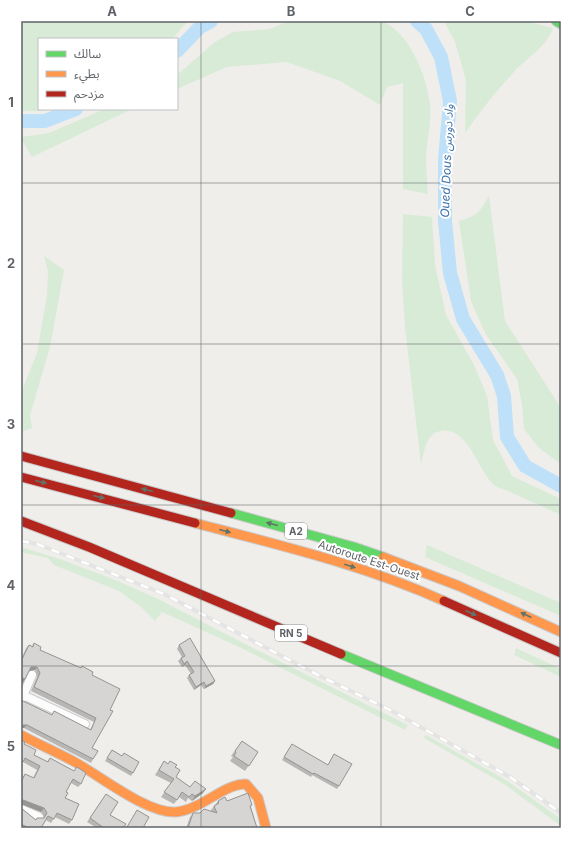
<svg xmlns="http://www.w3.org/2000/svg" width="582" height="849" font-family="Inter,'Noto Sans Arabic',sans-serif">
<rect width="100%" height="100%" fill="#efeeea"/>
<g fill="#d8ebd6">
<polygon points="21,21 188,21 172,39 39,39 39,109 47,109 41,111 21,111"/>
<path d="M 289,21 L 381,21 C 409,31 427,76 430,105 C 432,121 427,140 426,157 C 426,169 427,181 428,194 L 403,189 L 403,83 L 387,87 L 380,105 L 340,81 L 287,62 L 227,67 L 177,89 L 177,75 L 215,42 L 233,32 L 270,29 Z"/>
<path d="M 444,21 L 525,21 L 553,28 C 545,49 527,57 513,73 C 495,92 480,112 465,133 L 466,80 L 455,42 Z"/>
<polygon points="105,109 132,109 32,157 21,138 21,137 49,133"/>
<path d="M 489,196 L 505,321 L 561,408 L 561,464 L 539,448 L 524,429 L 522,405 L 517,379 L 485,333 L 471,301 L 459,221 C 477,216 480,212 489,196 Z"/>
<path d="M 403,214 L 432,217 L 435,265 L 446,315 L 474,365 L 487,396 L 493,440 L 512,476 L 561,499 L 561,515 C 543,507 526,499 508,491 C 503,489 495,487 492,483 C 478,469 467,426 441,431 C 426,433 424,452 421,465 L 405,327 L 402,280 Z"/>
<polygon points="44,256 64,270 50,347 30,415 32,428 21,432 21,393 37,353 47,295 48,271"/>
<polygon points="427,545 561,603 561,616 425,557"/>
<polygon points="21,547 60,559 118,581 160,600 249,646 408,725 405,730 237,646 162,612 155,621 141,607 119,591 54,565 48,558 21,552"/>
<polygon points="516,648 561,669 561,677 514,655"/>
<polygon points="426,735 506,780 561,819 561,826 504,784 424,738"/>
</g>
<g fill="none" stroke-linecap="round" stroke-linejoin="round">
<g stroke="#bfe0f9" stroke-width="14">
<polyline points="417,21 426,29 441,57 450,101 445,160 445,221 450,273 463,319 497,375 504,396 507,437 525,466 561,486"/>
<polyline points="177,51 200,27 211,21"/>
<polyline points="21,121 45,121 76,109"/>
</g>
<defs>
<g id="street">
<polyline points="23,695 85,724"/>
<polyline points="22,698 32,675"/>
<polyline points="21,809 39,817"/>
</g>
<g id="fast">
<polyline points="556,21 561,24"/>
<polyline points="231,513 354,547 383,557"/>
<polyline points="341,654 561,745"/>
</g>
<g id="slow">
<path d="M 195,523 C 279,545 364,565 444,601"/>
<polyline points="383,557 459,586 561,632"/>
<path d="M 21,735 C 38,744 56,752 73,761 C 99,775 147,814 176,812 C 203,809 223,784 246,784 L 258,798 L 266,828"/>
</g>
<g id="jam">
<polyline points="21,456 231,513"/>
<polyline points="21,477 195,523"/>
<polyline points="21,521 89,547 341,654"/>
<polyline points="444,601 561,653"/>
</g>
</defs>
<use href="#street" stroke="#cbcccc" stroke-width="10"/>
<use href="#fast" stroke="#cacacb" stroke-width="11"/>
<use href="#slow" stroke="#cacacb" stroke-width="11"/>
<use href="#jam" stroke="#cacacb" stroke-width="11"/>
<use href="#street" stroke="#fdfcfc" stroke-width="8"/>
<use href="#fast" stroke="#63d668" stroke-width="9"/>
<use href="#slow" stroke="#ff974d" stroke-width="9"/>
<use href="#jam" stroke="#b3261e" stroke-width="9"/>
<defs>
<polyline id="rail" points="21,541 37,544 164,594 316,674 390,710 510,777 561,813"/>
</defs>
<use href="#rail" stroke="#e4e4e4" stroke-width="4"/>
<use href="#rail" stroke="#fff" stroke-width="2.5" stroke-dasharray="8" stroke-linecap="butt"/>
</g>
<g fill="#b8b7b5">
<polygon points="34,643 40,650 80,668 82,666 92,675 110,710 92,748 93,759 91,763 24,728 21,700 52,715 54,711 90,730 94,722 31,691 37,677 35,670 29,671 23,683 21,682 21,660 26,648 29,645 32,646"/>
<polygon points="179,645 215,681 213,684 204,689 201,685 194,690 187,678 189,675 191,674 185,665 182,667 178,661 182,657 177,649"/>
<polygon points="21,740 34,755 47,762 50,758 74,771 77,767 81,784 78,787 71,783 66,792 65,798 72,820 69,824 55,817 51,823 46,820 41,828 21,828 21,808 36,820 44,818 44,817 41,812 21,804 21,781 25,774 33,778 37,770 23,762 21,764"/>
<polygon points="242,741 258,752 245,771 230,761 233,757 231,756"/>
<polygon points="292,744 328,765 334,754 339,786 337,789 312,775 311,777 282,760"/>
<polygon points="112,750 122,756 139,762 131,776 105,761"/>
<polygon points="164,761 175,767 176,777 190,787 203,793 192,801 188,798 186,802 179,797 174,804 161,797 171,783 155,775"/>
<polygon points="106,794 110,815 123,828 97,828 87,822"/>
<polygon points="218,801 227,801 251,807 257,828 260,828 184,828 186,828 190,817 193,813 200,813 211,811 211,810"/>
</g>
<g fill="#969594">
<polygon points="187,661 185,665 182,667 184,664"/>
<polygon points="31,667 37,667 35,670 28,671"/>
<polygon points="21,677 25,679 23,683 21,682"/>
<polygon points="215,681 213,684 204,689 206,686"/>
<polygon points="204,682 201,685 194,690 196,687"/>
<polygon points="21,725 27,725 24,728 21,728"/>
<polygon points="206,789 203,793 192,801 195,796"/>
<polygon points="23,800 44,808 41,812 21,804 21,801"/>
</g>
<g fill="#d6d5d3" stroke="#969594">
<polygon points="190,638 215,681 206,686 204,682 196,687 189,675 194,672 187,661 184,664 181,658 185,656 179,645"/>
<polygon points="34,643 41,647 40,650 81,668 82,666 93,672 92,675 120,689 110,710 113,711 92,748 98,751 93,759 27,725 21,725 21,700 52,715 54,711 91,730 96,718 34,687 40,673 37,667 31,667 25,679 21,677 21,661 29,645 33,647"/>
<polygon points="21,740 25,742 24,744 36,750 34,755 48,762 50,758 74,771 77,767 86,773 81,784 73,779 66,792 68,793 65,798 79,804 72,820 57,813 54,819 48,816 41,828 29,828 21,824 21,808 36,820 37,818 44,818 47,813 44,808 23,800 21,801 21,782 25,774 34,778 40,766 25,758 23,762 21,761"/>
<polygon points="242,741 258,752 249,766 234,756 236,752 235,751"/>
<polygon points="292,744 328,765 334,754 352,764 339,786 314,773 313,774 284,757"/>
<polygon points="112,750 122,756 124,753 139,762 133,773 107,758"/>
<polygon points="164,761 168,764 170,761 177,765 175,767 180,770 176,777 190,787 195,781 206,789 195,796 192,794 189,797 182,792 177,800 164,792 174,779 159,770"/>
<polygon points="248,793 252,805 250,806 257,828 260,827 260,828 203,828 201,827 200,828 188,828 193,813 200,813 204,809 217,813 214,806 219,803 218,801 225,797 227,801"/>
<polygon points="106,794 118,802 110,815 126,824 123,828 104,828 90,818"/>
<polygon points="137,810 149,817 143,828 128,828 127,827"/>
</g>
<defs><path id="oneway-solid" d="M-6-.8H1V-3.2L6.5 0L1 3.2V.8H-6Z"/></defs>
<g fill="#607468">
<use href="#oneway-solid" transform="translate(41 482) rotate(14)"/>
<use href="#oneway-solid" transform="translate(147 490) rotate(-165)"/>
<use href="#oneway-solid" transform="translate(99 497) rotate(14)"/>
<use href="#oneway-solid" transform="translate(272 524) rotate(-165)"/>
<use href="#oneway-solid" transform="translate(225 531) rotate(15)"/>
<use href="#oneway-solid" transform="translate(350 566) rotate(17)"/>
<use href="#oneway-solid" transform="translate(471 613) rotate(24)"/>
<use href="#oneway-solid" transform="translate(526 615) rotate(-155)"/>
</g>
<path fill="none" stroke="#5f6368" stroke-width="1" stroke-opacity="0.55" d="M 201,21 L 201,828M 381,21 L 381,828M 21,183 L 561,183M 21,344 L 561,344M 21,505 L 561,505M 21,666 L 561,666"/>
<g text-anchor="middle" stroke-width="4" stroke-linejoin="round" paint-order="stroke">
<g fill="#fff" stroke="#8f9295" stroke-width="1">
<rect x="285" y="523" width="22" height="16" rx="3"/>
<rect x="275" y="625" width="32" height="16" rx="3"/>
</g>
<g font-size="10" font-weight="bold" fill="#5f6368">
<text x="296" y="535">A2</text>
<text x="291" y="637">RN 5</text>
</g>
<g font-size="11" fill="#5f6368" stroke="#fff">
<text transform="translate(369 560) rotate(18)" y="4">Autoroute Est-Ouest</text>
</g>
<g font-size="12" font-style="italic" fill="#4174aa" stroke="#fff">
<text transform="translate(447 161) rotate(-88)" y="4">Oued Dous واد دورس</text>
</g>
</g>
<rect width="582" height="849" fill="none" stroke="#ffffff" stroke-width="44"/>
<rect x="38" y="38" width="140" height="72" fill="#ffffff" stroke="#bfc1c3"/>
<rect x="46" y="51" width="20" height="6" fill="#63d668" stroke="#bfc1c3"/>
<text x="74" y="58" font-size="12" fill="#5f6368">سالك</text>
<rect x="46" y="71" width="20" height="6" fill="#ff974d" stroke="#bfc1c3"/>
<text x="74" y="78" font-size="12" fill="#5f6368">بطيء</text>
<rect x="46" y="91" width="20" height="6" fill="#b3261e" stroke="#bfc1c3"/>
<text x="74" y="98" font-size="12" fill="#5f6368">مزدحم</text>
<rect x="22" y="22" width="538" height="805" fill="none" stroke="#5f6368" stroke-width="1.5"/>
<g font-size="13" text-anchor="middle" font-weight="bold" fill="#5f6368">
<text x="112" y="16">A</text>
<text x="291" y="16">B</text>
<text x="470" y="16">C</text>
<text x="11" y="107">1</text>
<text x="11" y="268">2</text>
<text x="11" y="429">3</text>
<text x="11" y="590">4</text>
<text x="11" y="751">5</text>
</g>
</svg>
